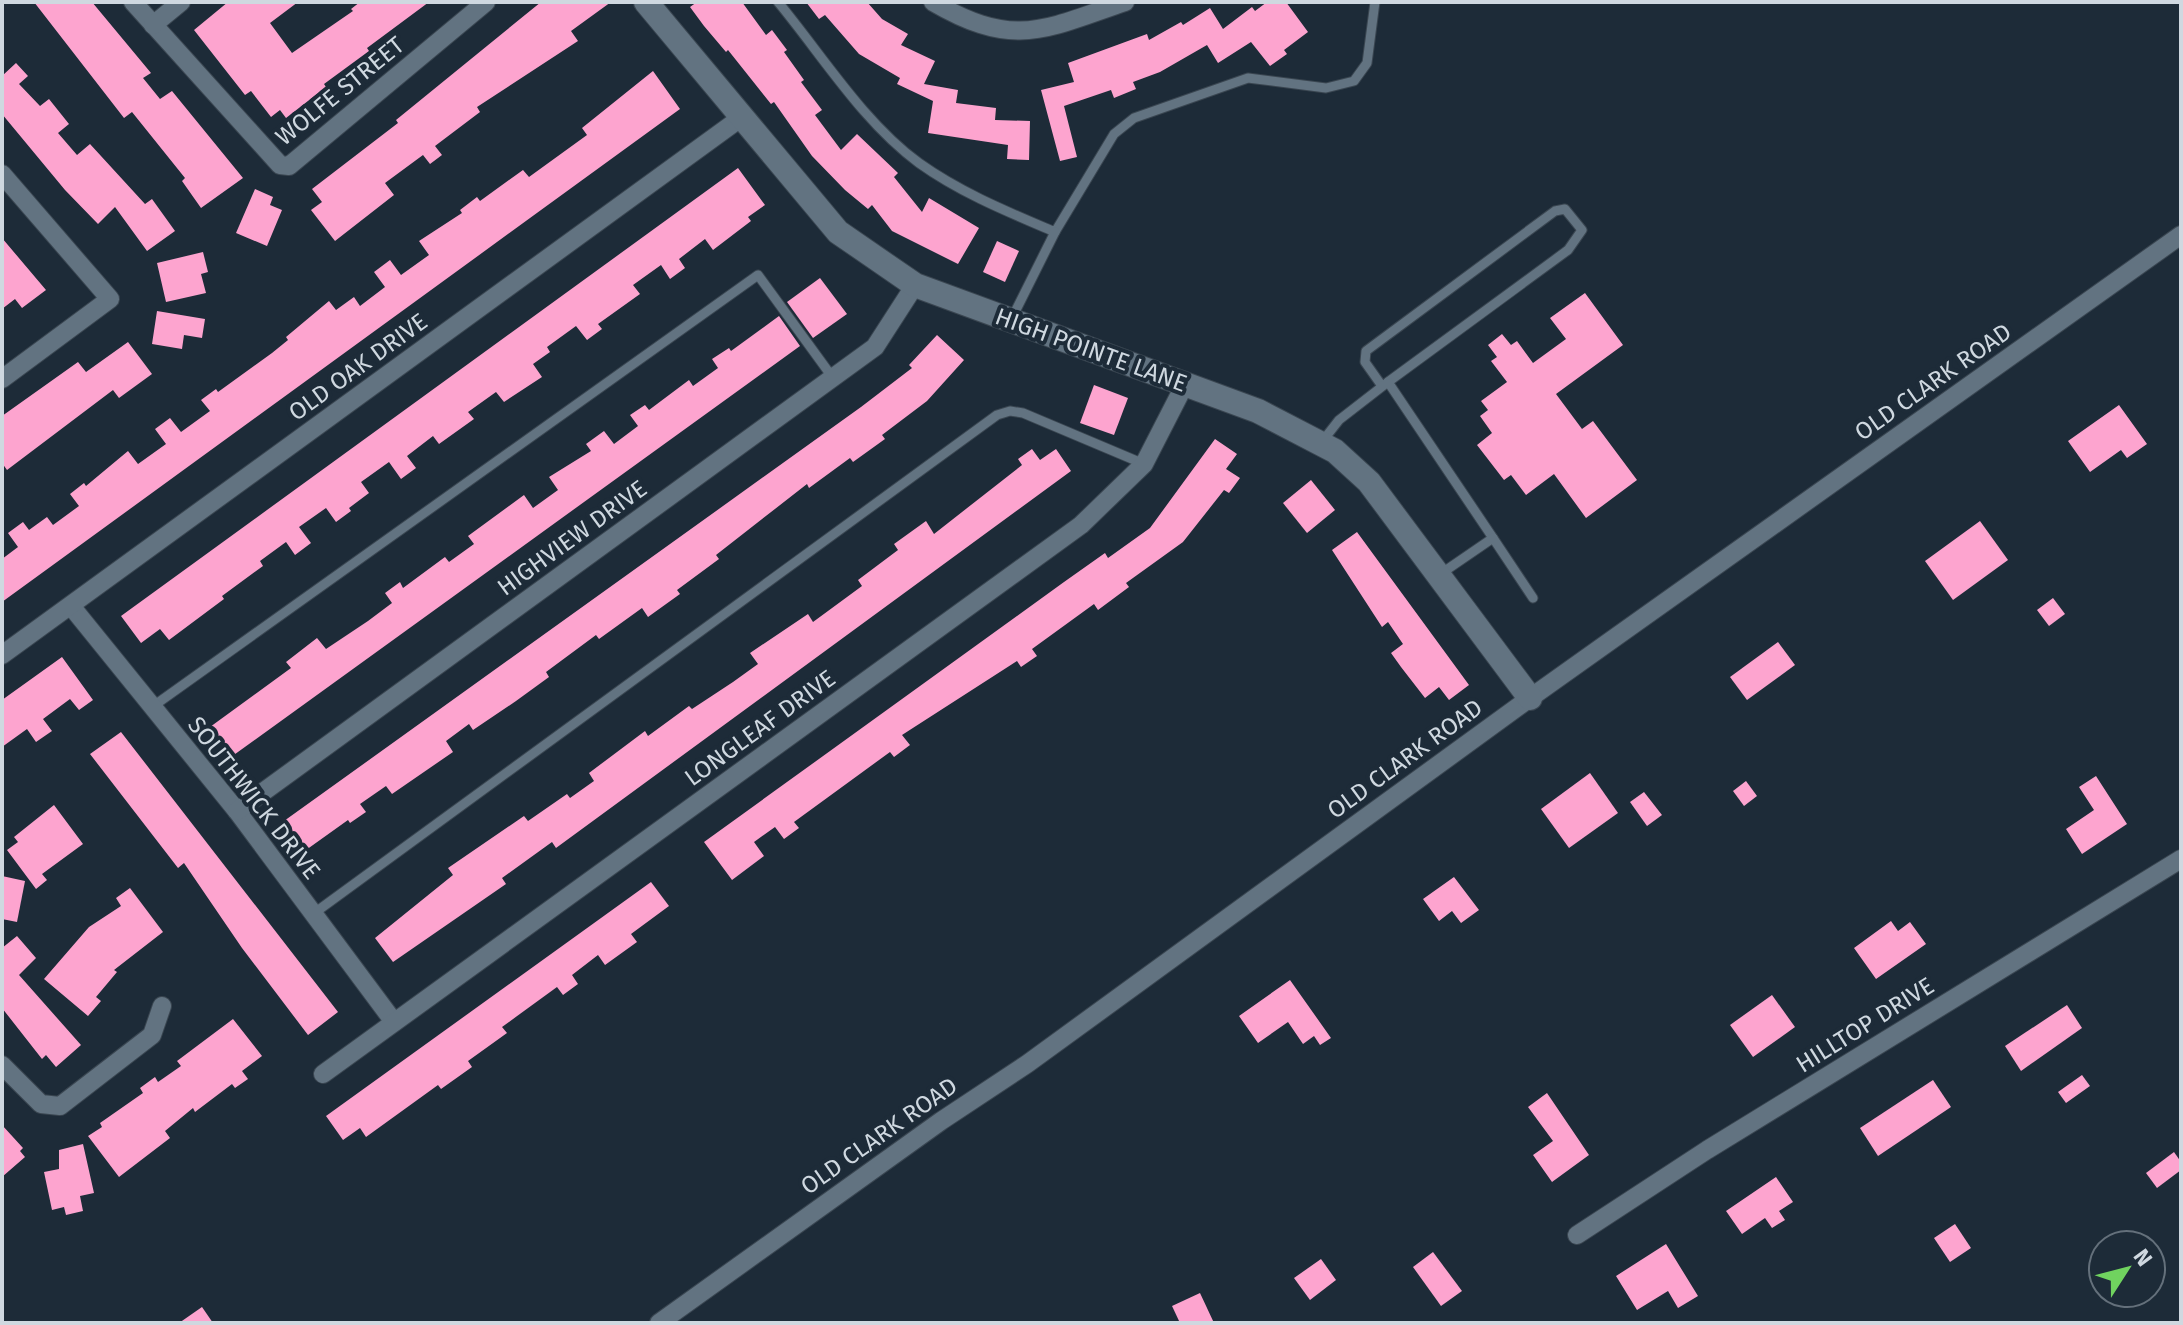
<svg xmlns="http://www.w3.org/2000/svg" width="2183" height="1325" font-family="'Fira Sans',sans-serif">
<rect width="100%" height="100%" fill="#1d2b38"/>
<g fill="#fda4cf">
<polygon points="34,2 92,2 151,73 143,78 160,99 172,91 243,178 201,208 182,181 185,178 132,112 124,118"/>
<polygon points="228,2 298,2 270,23 292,53 353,11 351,9 360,2 429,2 367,48 369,51 324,84 326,87 286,118 280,110 271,117 251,91 245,95 194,30"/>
<polygon points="541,2 611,2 571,31 578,41 477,107 480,112 435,146 442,155 430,164 423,155 385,183 394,195 335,241 311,210 322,202 312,189 398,123 396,120"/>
<polygon points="697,2 742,2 766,35 772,30 787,50 784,52 804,80 801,82 822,110 815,115 841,150 857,134 898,173 894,177 922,212 929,198 979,228 958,264 892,231 872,205 868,209 845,190 812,156 774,102 771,104 728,50 726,52 704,26 690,7"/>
<polygon points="806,2 867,2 882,19 908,34 901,45 935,61 924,84 958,90 956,103 996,108 995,120 1030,121 1029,160 1007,159 1008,145 928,133 933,101 897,84 900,78 859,54 825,15 819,19"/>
<polygon points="1267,2 1286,2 1308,32 1284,50 1287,54 1270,66 1251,42 1218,63 1207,45 1160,72 1133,82 1136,89 1114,98 1111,90 1064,106 1077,157 1060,161 1041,90 1074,82 1068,63 1147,34 1149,40 1181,22 1183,25 1210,8 1223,29 1252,7 1255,11"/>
<polygon points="16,63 28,76 19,84 40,106 49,99 69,124 58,133 77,155 90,144 145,204 152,199 175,231 147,251 115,207 98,224 65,190 2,114 2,76"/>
<polygon points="653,71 680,109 2,602 2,559 18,547 8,533 23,522 29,530 47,517 53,525 79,506 70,494 84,483 86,486 128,451 138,464 166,444 155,429 170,418 181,432 210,411 201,400 216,389 218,392 272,353 288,340 286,337 329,301 336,310 354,297 360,306 385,287 374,272 390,260 401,275 429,255 419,241 462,213 460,210 477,197 480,201 523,170 529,177 587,135 582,128"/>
<polygon points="738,168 765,205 748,217 751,221 713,250 705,239 679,259 685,268 670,279 661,265 633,285 640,294 598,324 602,329 587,340 576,326 547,347 550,352 533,364 542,377 504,402 496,392 468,412 474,419 439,444 433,436 407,456 416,468 401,479 389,462 361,482 369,493 349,508 351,511 336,522 326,508 299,527 311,543 295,555 286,542 260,561 263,566 222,596 224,599 169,640 160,629 141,643 121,616"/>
<polygon points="255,189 273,197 270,205 282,210 267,246 236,233"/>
<polygon points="2,238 46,290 22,308 15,299 2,309"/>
<polygon points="997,241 1019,251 1005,282 983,272"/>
<polygon points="203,252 208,272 201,274 206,293 166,302 157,263"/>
<polygon points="820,278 847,314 813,338 787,302"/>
<polygon points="1585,293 1623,345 1556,394 1582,429 1593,421 1637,480 1586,518 1554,474 1526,495 1511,475 1504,480 1477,445 1492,433 1480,416 1488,410 1481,401 1507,382 1491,361 1497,357 1488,345 1502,334 1511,345 1517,341 1533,363 1566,339 1550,318"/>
<polygon points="157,311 205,319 202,338 184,335 182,349 152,344"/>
<polygon points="779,316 800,346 231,757 210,727 291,668 286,662 317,638 326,649 368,621 392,603 385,593 400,582 403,588 445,557 449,562 474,544 468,536 524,495 533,508 558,490 549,477 591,451 586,444 604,431 614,444 638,426 630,415 645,405 649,410 689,380 693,386 718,368 712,359 729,348 731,351"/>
<polygon points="937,335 964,360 927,401 882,435 885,439 853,462 850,458 809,488 807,484 716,555 719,559 677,590 680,594 648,617 642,608 599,639 596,635 546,672 549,677 516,701 473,730 469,724 446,741 453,752 392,794 386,786 360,804 366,812 350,823 348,820 306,850 284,821 861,407 912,368 909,365"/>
<polygon points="128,342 152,374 119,398 113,390 7,470 2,463 2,416 78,362 86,372"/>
<polygon points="1094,385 1128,398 1114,435 1080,423"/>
<polygon points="2119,405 2147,444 2127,458 2121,450 2090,472 2068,441"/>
<polygon points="1215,439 1237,454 1226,469 1240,478 1229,493 1224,490 1183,542 1126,583 1129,587 1098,610 1094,604 1032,649 1037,656 1021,667 1017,661 902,735 910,745 894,757 890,752 794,822 799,828 784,839 775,827 754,842 764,856 732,880 704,842 1064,582 1105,553 1108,558 1150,528"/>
<polygon points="1032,449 1040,460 1056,449 1071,471 556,848 552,842 502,878 506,884 393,962 375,938 453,875 448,868 524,816 528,821 567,794 570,798 594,781 589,773 645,731 648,736 689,706 692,709 733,682 758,664 750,653 808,614 813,622 862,586 858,580 898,550 894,544 926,521 934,534 1022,465 1018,459"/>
<polygon points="1311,480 1335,510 1307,533 1283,503"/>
<polygon points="1980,521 2008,560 1953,600 1925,561"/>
<polygon points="1357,532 1469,685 1449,700 1439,687 1425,698 1401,667 1391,653 1403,644 1388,622 1382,627 1332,550"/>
<polygon points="2053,598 2065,614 2049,626 2037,610"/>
<polygon points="1778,642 1795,665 1747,700 1730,677"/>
<polygon points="62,657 93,700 79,710 70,699 43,719 52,731 36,742 27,729 2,747 2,700"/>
<polygon points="121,732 338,1012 308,1035 242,948 184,863 178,868 90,754"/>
<polygon points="1590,773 1618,813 1569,848 1541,809"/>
<polygon points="2096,776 2127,824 2082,854 2066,829 2094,810 2079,787"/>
<polygon points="1746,781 1757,796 1744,806 1733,791"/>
<polygon points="1644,792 1662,815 1647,826 1630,802"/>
<polygon points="54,805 83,844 42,874 47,880 36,889 7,850 18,842 14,837"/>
<polygon points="2,876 25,881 17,922 2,919"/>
<polygon points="1454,877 1479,910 1461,923 1452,911 1439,921 1423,899"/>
<polygon points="651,882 669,906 631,934 637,942 605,965 598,955 572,975 578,984 563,995 557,987 502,1027 507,1033 468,1061 472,1067 441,1089 438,1085 366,1137 360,1128 343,1140 326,1116"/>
<polygon points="130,888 163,932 114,970 117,972 96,997 101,1001 88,1016 44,979 89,927 121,906 116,898"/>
<polygon points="1891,921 1898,931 1910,922 1926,944 1876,979 1854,948"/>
<polygon points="17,936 36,958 19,975 81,1045 56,1067 46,1055 42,1059 2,1008 2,948"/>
<polygon points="1290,980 1331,1038 1320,1045 1314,1036 1303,1044 1288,1022 1258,1043 1239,1016"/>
<polygon points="1772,995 1795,1027 1753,1057 1730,1025"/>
<polygon points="2067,1005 2082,1028 2021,1071 2005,1046"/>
<polygon points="233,1019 262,1056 242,1071 248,1079 235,1088 232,1084 195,1112 193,1108 165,1131 170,1138 119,1177 88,1136 102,1127 100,1123 143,1093 140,1088 155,1077 158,1082 181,1066 177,1061"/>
<polygon points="2082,1075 2090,1086 2066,1103 2058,1092"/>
<polygon points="1933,1080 1951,1107 1878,1156 1860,1128"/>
<polygon points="1547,1093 1589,1155 1552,1182 1533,1155 1553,1141 1528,1107"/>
<polygon points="2,1125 23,1148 20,1151 25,1157 2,1177"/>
<polygon points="83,1144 94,1193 80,1196 83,1211 66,1215 64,1207 52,1210 44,1172 59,1169 59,1150"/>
<polygon points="2174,1152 2181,1162 2181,1170 2157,1188 2146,1173"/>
<polygon points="1776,1177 1793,1202 1779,1211 1785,1220 1772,1228 1765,1218 1742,1234 1726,1211"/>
<polygon points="1955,1224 1971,1248 1950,1262 1934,1238"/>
<polygon points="1666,1244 1698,1296 1678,1308 1668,1291 1637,1310 1616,1276"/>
<polygon points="1433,1252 1462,1291 1441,1306 1413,1267"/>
<polygon points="1321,1259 1336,1280 1310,1300 1294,1278"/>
<polygon points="1200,1293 1214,1323 1180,1323 1172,1306"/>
<polygon points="202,1307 213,1323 179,1323"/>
</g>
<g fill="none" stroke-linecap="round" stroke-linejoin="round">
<defs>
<g id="service">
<path d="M 778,2 C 822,55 863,122 919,163 C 961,193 1008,212 1055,232 L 1114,134 L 1134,118 L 1248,78 L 1326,88 L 1354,81 L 1367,63 L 1375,2"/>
<polyline points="1011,320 1055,232"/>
<polyline points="1382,386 1365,362 1366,351 1555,211 1565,209 1582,230 1568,250 1388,382"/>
<polyline points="1321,443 1339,420 1388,382 1493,538"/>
<polyline points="1439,575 1493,538 1533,598"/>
<polyline points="152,707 758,275 833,378"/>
<polyline points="313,914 997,415 1010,411 1023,413 1144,464"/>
</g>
<g id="minor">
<polyline points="133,2 280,165 289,166 486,2"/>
<path d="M 933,2 C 1014,49 1043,30 1125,2"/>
<polyline points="153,25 181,2"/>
<polyline points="2,174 110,299 2,379"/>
<polyline points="71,606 237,811 394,1022"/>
<polyline points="2,655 742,117"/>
<polyline points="237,811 875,347 915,285"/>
<polyline points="2,1065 41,1104 60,1106 152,1035 162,1006"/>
<polyline points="323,1074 1081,525 1144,464 1185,384"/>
<polyline points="1577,1235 1707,1150 2181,859"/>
<polyline points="659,1323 941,1121 1027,1064 1530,698 2181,235"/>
</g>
<polyline id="tertiary" points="646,2 838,232 915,285 1258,411 1335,451 1369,482 1530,698"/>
</defs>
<use href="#service" stroke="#3a4651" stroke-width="11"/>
<use href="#minor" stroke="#3a4651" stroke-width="20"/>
<use href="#tertiary" stroke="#3a4651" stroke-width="26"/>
<use href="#service" stroke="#627381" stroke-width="9"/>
<use href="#minor" stroke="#627381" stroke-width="18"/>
<use href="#tertiary" stroke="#627381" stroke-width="24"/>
</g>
<g text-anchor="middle" stroke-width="8" stroke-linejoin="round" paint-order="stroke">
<g font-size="24" fill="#cfd8e0" stroke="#1d2b38">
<text transform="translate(340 91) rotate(-39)" y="8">WOLFE STREET</text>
<text transform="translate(1091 350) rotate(20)" y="8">HIGH POINTE LANE</text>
<text transform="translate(358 367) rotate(-36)" y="8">OLD OAK DRIVE</text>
<text transform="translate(1933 382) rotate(-35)" y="8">OLD CLARK ROAD</text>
<text transform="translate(572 538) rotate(-36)" y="8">HIGHVIEW DRIVE</text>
<text transform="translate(760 728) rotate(-36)" y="8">LONGLEAF DRIVE</text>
<text transform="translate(1405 759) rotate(-36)" y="8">OLD CLARK ROAD</text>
<text transform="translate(254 798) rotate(52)" y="8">SOUTHWICK DRIVE</text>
<text transform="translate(1865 1025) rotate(-32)" y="8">HILLTOP DRIVE</text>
<text transform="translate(879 1136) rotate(-35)" y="8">OLD CLARK ROAD</text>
</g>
</g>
<rect width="2183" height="1325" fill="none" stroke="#cfd8e0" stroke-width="8"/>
<g transform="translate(2127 1269) rotate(54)"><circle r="38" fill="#1d2b38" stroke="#64707b" stroke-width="2"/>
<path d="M0-6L14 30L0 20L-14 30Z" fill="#70d35f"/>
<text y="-12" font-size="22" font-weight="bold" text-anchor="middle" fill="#cfd8e0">N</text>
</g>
</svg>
